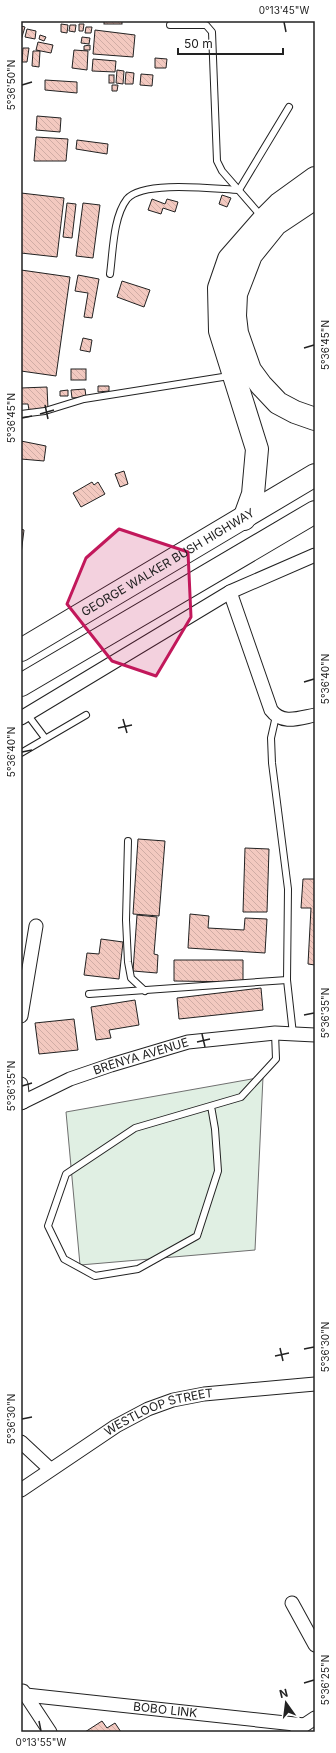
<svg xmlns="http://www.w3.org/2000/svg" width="336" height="1753" font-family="Inter,sans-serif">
<defs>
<pattern id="building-back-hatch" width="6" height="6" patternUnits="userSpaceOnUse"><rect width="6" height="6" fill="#f3c9c0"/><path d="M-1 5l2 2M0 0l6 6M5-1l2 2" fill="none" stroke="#d0aca5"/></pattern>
</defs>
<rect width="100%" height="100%" fill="#fff"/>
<polygon fill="#e0efe3" stroke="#6f6f6f" points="263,1077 255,1250 80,1265 66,1112"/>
<g fill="url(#building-back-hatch)" stroke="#222">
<rect x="104" y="21" width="18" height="3"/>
<polygon points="61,24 68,25 67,33 61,32"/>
<polygon points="79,24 84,24 83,31 79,31"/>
<polygon points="70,25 76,25 75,32 69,31"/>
<polygon points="21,26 25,27 21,40"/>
<polygon points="86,27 92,27 91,33 85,33"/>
<polygon points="27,29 36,31 35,39 25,37"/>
<polygon points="95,30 135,35 133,57 93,54"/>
<polygon points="40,35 46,37 44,41 39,39"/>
<polygon points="82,37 90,38 89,44 81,43"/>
<polygon points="38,42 53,45 51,53 36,50"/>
<polygon points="90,45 90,50 84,50 84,46"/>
<polygon points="23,48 29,48 27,62 22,62"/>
<polygon points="74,50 88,51 87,70 72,68"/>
<polygon points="33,51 40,51 39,67 32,66"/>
<polygon points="155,58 167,59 166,68 155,68"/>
<polygon points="93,59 116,61 115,72 92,71"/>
<polygon points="117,70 124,71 123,84 116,83"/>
<polygon points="126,72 134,73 133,84 125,84"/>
<polygon points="141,74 153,75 152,86 140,85"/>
<rect x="109" y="75" width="5" height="8"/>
<polygon points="45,80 77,82 77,93 45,90"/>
<polygon points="112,85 118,85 117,91 112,91"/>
<polygon points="37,116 61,118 60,132 36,130"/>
<polygon points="36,137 68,139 66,161 34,161"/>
<polygon points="77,140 108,144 107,154 76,149"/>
<polygon points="21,193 64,198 57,257 21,253"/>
<polygon points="222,195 231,198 227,207 219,204"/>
<polygon points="152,199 165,204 167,199 178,202 175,212 163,208 161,214 148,210"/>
<polygon points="67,203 76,204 72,238 63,237"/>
<polygon points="83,203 100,205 93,258 76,256"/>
<polygon points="21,270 70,277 56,376 21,371"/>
<polygon points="78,275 99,279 92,318 84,317 88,293 75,291"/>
<polygon points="122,281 150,290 144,307 117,297"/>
<polygon points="83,338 92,340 90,352 80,350"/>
<rect x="71" y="369" width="15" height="11"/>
<polygon points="98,386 109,386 109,391 98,392"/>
<polygon points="47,387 48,409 29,410 28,404 21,404 21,388"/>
<polygon points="85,389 86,397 72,398 71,390"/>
<polygon points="68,390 68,396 60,396 60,391"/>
<polygon points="21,441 46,446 44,461 21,459"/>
<polygon points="124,471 128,484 120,487 115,474"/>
<polygon points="92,482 94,485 98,482 105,494 81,507 73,493"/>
<polygon points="21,529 24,530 21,554"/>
<polygon points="138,839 165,841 159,916 133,914"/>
<polygon points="245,848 269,849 267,912 243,912"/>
<polygon points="303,879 315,879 315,965 308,964 311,908 301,908"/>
<polygon points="190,914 209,916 208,928 244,930 245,918 267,919 265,953 188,948"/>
<polygon points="137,915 157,917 154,954 158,955 157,973 133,971"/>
<polygon points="101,939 123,942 119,979 84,975 87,953 99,954"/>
<polygon points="174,960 243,960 243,982 174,981"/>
<polygon points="261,988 263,1010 179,1019 177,998"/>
<polygon points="135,1000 139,1025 109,1030 111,1038 96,1040 91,1007"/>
<polygon points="74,1019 78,1050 39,1054 35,1023"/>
<polygon points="102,1721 107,1728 115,1723 121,1732 85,1732"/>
</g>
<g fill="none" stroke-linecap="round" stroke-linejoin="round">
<defs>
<g id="lane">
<polyline points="170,25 206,25 212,32 217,161 222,171 262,217"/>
<path d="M 110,274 C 113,252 113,217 127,199 C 143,180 215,189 239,190 L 289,107"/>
<polyline points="21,414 45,411 84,399 229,376"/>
<polyline points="27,714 45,738"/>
<polyline points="276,716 271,738 272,763 288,889 287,980 293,1034"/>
<polyline points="21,753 86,715"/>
<polyline points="128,841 126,920 128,962 131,978 145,991"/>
<polyline points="89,994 287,980"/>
<polyline points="211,1106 215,1129 218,1171 197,1236 138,1269 95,1276 64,1259 48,1226 66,1174 135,1128 241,1097 276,1059 275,1033"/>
</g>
<g id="street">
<path d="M 230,592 L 271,710 C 282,725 299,718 315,715"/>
<polyline points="21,718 230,592 315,555"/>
<polyline points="21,1016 36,926"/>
<polyline points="21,1084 23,1102"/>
<path id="s1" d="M 21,1103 L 70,1079 L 111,1065 L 188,1042 L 275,1033 L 315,1035"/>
<polyline points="21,1442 50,1469"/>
<path id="s2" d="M 21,1490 L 116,1426 L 148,1409 L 173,1400 L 204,1394 L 315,1384"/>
<polyline points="292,1603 315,1645"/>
<polyline points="23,1691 50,1732"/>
<path id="s3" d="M 26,1695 L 304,1725"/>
<polyline points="297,1730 315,1718"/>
</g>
<g id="highway">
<polyline points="315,198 276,224 251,255 236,294 235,316 237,333 250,370 261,385 278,403 295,412 315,419"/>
<polyline points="244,519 253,494 257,449 220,331 219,288 229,259 264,219 279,204 315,178"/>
<path id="s4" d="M 21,650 L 315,475"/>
<polyline points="21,685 315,512"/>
</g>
</defs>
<use href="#lane" stroke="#222" stroke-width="8"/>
<use href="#street" stroke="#222" stroke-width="15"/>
<use href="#highway" stroke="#222" stroke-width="24"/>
<use href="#lane" stroke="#fff" stroke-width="6"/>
<use href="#street" stroke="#fff" stroke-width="13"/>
<use href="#highway" stroke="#fff" stroke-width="22"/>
</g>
<path fill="#c2185b" fill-opacity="0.2" stroke="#c2185b" stroke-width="3" stroke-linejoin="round" d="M 119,529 L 188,552 L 191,617 L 156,676 L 112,661 L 67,604 L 86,558 Z"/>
<path fill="none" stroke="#222" stroke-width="1.5" d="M 284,22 L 286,32M 22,85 L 32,82M 304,348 L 314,345M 45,405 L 48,419M 40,414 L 54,410M 22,418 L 32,416M 304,682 L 314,679M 123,719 L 127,733M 118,728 L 132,725M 22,752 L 32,750M 304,1015 L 314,1013M 202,1034 L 205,1047M 197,1042 L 210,1039M 22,1086 L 32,1083M 280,1348 L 283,1361M 304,1349 L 314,1347M 275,1356 L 289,1353M 22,1419 L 32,1417M 304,1683 L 314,1680M 39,1721 L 41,1731"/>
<g text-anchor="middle" stroke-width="3" stroke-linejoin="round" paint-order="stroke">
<g font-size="12" fill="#222" stroke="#fff">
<text dy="4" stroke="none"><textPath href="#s4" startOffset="171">GEORGE WALKER BUSH HIGHWAY</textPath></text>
<text dy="4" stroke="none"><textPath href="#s1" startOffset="129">BRENYA AVENUE</textPath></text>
<text dy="4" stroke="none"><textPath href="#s2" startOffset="160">WESTLOOP STREET</textPath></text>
<text dy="4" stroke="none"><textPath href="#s3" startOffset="140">BOBO LINK</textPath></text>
</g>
</g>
<rect width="336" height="1753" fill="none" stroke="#ffffff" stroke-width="44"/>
<g transform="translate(286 1703) rotate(346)" stroke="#ffffff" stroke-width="3" paint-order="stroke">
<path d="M0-3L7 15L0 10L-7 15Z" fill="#222222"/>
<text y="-6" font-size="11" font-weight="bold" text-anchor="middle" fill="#222222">N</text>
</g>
<path d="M178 48v6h105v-6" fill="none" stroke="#222222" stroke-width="2"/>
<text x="184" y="48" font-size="12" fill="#222222" stroke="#ffffff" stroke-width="3" paint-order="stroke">50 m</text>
<rect x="22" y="22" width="292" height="1709" fill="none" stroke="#222" stroke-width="1.5"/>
<g font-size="10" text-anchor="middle" fill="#222">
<text x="284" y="14">0°13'45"W</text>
<text transform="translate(11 85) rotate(-90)" y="4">5°36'50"N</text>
<text transform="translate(325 345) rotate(-90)" y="4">5°36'45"N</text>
<text transform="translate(11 418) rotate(-90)" y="4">5°36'45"N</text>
<text transform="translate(325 679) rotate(-90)" y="4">5°36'40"N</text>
<text transform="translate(11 752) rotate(-90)" y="4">5°36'40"N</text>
<text transform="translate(325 1013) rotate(-90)" y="4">5°36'35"N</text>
<text transform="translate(11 1086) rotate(-90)" y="4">5°36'35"N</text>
<text transform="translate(325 1347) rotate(-90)" y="4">5°36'30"N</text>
<text transform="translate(11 1419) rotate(-90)" y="4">5°36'30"N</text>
<text transform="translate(325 1680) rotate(-90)" y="4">5°36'25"N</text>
<text x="41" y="1746">0°13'55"W</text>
</g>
</svg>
